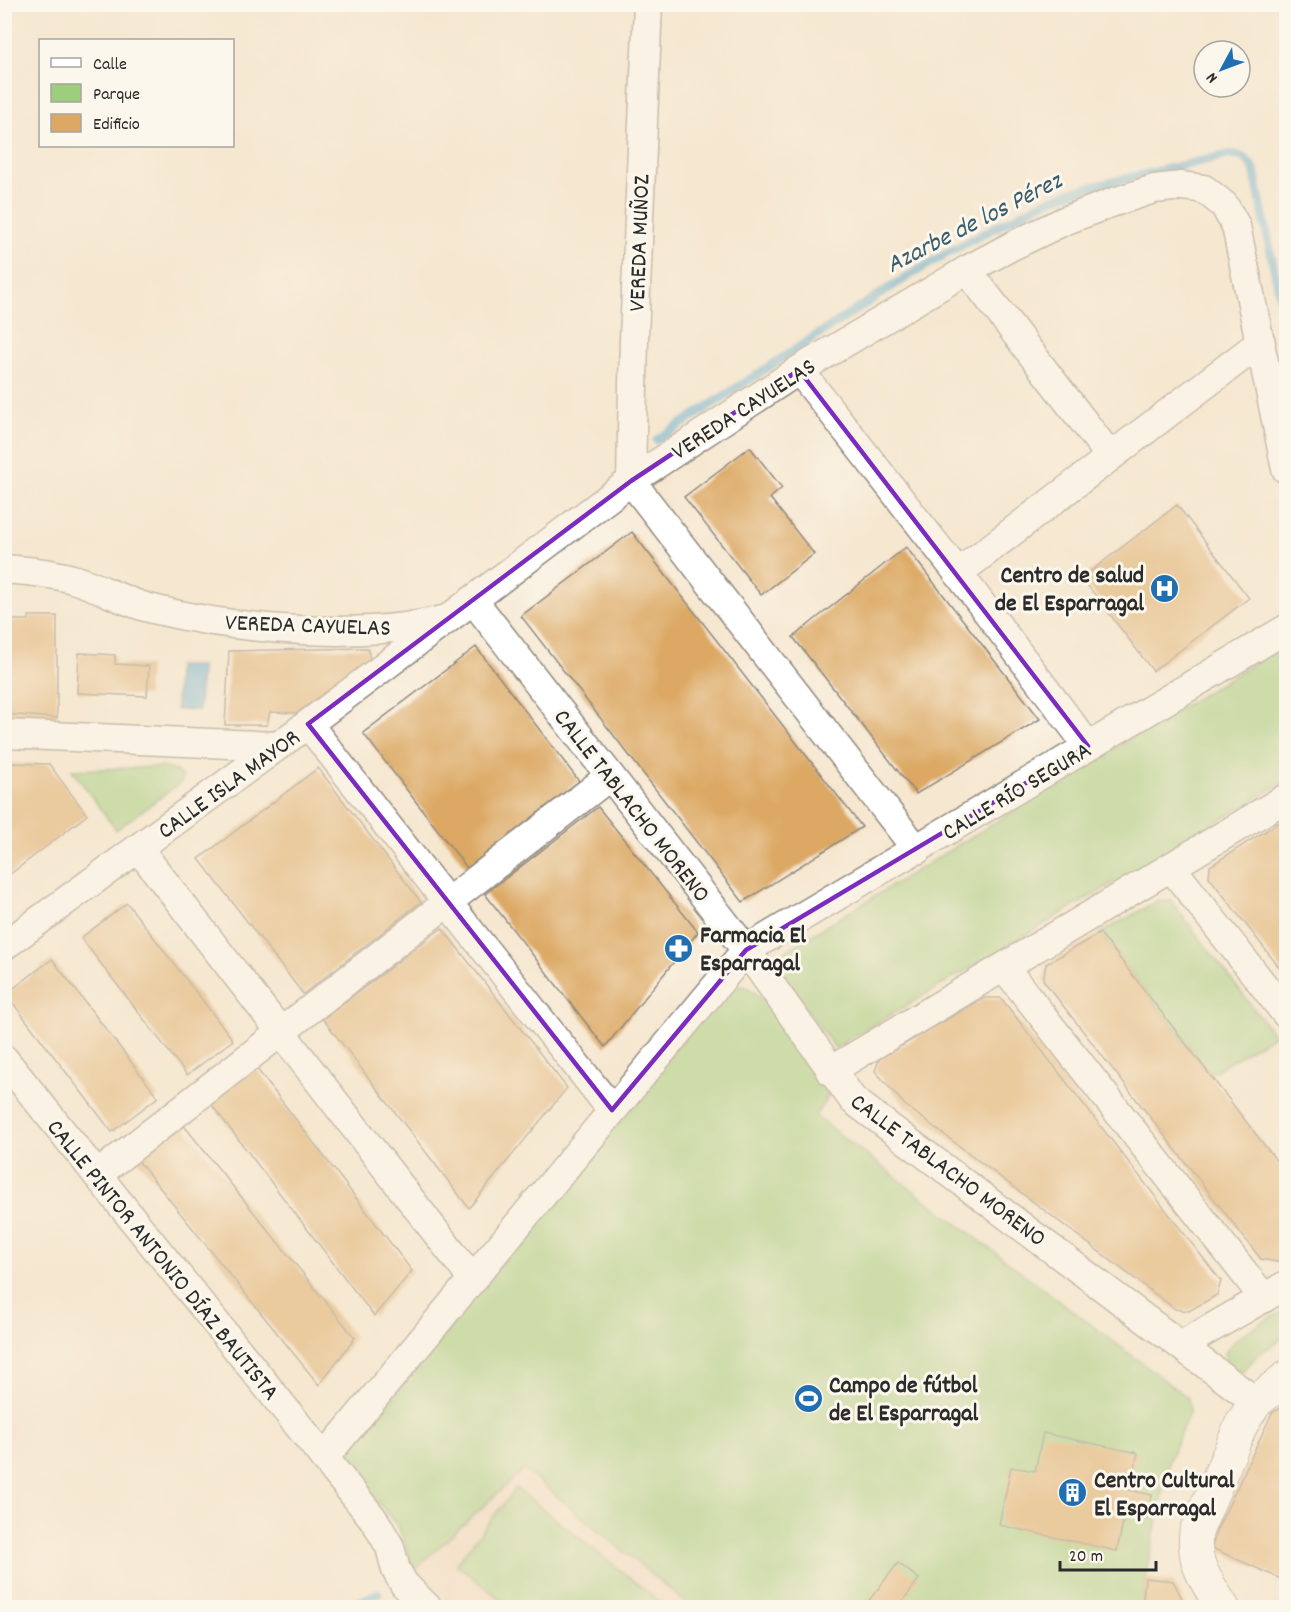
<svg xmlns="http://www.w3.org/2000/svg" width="1291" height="1612" font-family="Dekko,sans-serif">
<rect width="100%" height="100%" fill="#fbf7ec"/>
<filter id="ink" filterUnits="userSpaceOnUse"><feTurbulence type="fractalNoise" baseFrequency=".0167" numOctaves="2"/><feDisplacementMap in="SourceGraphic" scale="12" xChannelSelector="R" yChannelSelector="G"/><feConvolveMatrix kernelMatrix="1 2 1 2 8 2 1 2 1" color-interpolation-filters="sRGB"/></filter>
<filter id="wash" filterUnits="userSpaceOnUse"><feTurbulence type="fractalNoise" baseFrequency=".008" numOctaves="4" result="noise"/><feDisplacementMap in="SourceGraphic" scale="24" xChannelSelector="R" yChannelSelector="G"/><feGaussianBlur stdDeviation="1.35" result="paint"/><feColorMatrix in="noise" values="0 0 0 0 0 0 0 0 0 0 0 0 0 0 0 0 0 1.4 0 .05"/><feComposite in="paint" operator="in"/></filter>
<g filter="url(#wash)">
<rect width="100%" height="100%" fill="#f6e7d0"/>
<polygon fill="#f1d5bd" points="524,1469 534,1478 691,1607 445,1607 409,1575"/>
<g fill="#9dce7d" stroke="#647c54" stroke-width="1.5">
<polygon points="1278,648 1286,648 1286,781 835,1048 771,960"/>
<polygon points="162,767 176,771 183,777 181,782 116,830 72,770"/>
<polygon points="1159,900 1171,901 1274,1035 1210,1074 1100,933"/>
<polygon points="733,986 743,986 750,989 767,1002 829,1095 815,1116 1188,1398 1190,1411 1169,1461 1145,1578 1142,1607 691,1607 524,1469 414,1570 399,1528 343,1460 721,992"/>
<path d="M 1286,1309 L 1286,1336 L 1257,1355 L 1243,1372 C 1237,1371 1231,1367 1227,1362 C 1213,1344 1274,1317 1286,1309 Z"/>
<polygon points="516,1488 664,1605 662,1607 510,1607 456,1564"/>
</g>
<polygon fill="#56a8d1" stroke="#406a7e" stroke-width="1.5" points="177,666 201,666 199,710 176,710"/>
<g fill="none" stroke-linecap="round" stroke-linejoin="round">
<g stroke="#56a8d1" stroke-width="9">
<path d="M 657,440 L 891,287 L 949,252 L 1042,203 L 1074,191 L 1231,154 C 1243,156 1248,159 1254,170 L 1286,327"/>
<polyline points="344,1608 378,1593"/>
</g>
</g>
<g id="blocks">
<g fill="#dca863">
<polygon points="750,447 782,488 770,498 814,554 761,595 684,497"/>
<polygon points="1177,505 1249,598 1153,671 1082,578"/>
<polygon points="632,532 862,827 743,902 521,616"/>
<polygon points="906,547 1040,719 916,794 793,637"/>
<polygon points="29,616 57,616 57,718 4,714 4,620 29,620"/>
<polygon points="476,647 579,781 467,868 363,733"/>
<polygon points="368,648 370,661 297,713 270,712 267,725 225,725 229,651"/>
<polygon points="79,653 115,655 115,664 149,666 147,696 77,693"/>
<polygon points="4,763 49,764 87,815 9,875 4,869"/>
<polygon points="318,768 421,902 303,994 199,859"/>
<polygon points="598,807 698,932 605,1047 485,894"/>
<polygon points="1286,818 1286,976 1209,877 1210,866"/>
<polygon points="127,903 233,1040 187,1075 81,938"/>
<polygon points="442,928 567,1088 469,1208 323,1019"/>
<polygon points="1100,933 1286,1173 1286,1260 1282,1263 1261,1259 1043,980 1046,964"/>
<polygon points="52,959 158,1097 112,1132 6,994"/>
<polygon points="984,998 1001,998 1221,1281 1217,1295 1189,1311 1175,1309 905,1105 875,1071 879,1059"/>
<polygon points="254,1065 412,1271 374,1316 208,1100"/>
<polygon points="181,1122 355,1338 319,1385 135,1157"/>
<polygon points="1286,1405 1286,1571 1283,1580 1212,1548 1216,1532 1272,1413"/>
<polygon points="1043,1433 1138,1453 1129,1490 1152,1495 1147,1518 1125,1513 1117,1551 999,1525 1011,1467 1035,1471"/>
<polygon points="898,1563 919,1579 898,1608 863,1608"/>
<polygon points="1145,1578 1173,1581 1187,1608 1142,1608"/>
</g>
</g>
</g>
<g filter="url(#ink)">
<use href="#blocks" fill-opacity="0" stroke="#90897e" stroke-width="1.5"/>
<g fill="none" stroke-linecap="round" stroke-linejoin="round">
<defs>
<g id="minor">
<polyline points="648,4 634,338 631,481 917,850"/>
<polyline points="967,270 1110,456"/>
<polyline points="799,370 958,573 1088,746"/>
<path d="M 4,569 C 29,571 53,573 76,580 C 102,588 126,603 153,609 C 237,630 358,640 442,620"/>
<polyline points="958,573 1261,342"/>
<polyline points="473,600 746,950 853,1100 1256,1402"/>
<polyline points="308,724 448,903 612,1110"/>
<polyline points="4,734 277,746"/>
<polyline points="138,848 473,1280"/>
<polyline points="1171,867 1286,1014"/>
<polyline points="4,946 308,724 631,481 799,370 967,270 1012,246 1064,221 1111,203 1154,189 1182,186 1204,189 1224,205 1236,226 1286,469"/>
<polyline points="1004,967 1264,1298"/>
<polyline points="4,1059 375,1521 390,1547 396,1570 404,1584 428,1608"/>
<polyline points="830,1071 1286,798"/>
<polyline points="97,1175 610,776"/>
<polyline points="1182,1345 1286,1285"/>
<polyline points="324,1458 746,950 1286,629"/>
</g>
<path id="secondary" d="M 1223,1608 C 1207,1582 1192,1564 1196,1532 L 1242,1423 L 1256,1402 L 1286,1378"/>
</defs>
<use href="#minor" stroke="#90897e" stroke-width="31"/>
<use href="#secondary" stroke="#90897e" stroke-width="35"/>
<use href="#minor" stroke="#fff" stroke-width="28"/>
<use href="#secondary" stroke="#fff" stroke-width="33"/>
</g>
</g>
<path d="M0 0H1291V1612H0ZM 799,370 L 1088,746 L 746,950 L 612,1110 L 308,724 L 631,481 Z" fill="#f6e7d0" fill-opacity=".55" fill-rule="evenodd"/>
<path fill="none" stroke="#7b2cbf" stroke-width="4.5" stroke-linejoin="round" d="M 799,370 L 1088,746 L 746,950 L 612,1110 L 308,724 L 631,481 Z"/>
<defs>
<symbol id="hospital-disc" viewBox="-11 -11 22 22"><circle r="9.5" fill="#1f6fb2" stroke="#fbf7ec"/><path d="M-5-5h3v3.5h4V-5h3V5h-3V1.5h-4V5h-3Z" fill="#fff"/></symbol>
<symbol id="pharmacy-disc" viewBox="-11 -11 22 22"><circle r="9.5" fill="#1f6fb2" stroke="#fbf7ec"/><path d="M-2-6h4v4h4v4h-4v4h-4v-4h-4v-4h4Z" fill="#fff"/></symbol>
<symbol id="stadium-disc" viewBox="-11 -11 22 22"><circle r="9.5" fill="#1f6fb2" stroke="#fbf7ec"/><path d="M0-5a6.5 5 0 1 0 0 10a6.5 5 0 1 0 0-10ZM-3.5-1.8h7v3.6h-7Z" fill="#fff"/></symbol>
<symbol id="building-disc" viewBox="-11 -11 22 22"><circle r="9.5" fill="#1f6fb2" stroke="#fbf7ec"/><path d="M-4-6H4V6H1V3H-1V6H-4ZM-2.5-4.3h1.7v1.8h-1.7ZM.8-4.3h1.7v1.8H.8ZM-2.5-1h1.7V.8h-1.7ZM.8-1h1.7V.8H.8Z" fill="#fff"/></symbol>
</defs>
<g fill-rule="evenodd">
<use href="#hospital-disc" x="1148" y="572" width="33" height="33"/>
<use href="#pharmacy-disc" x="662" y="932" width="33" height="33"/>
<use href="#stadium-disc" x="792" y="1382" width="33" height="33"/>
<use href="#building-disc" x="1056" y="1476" width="33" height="33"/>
</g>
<g text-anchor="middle" stroke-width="6" stroke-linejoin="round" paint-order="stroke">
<g font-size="24" fill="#2b2b2b" stroke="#fbf7ec">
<text transform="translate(638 243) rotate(-88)" y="8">VEREDA MUÑOZ</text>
<text transform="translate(743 408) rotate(-33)" y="8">VEREDA CAYUELAS</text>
<text transform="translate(308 624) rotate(2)" y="8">VEREDA CAYUELAS</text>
<text transform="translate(228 783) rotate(-36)" y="8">CALLE ISLA MAYOR</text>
<text transform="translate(1016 790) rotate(-31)" y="8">CALLE RÍO SEGURA</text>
<text transform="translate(633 805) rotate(52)" y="8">CALLE TABLACHO MORENO</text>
<text transform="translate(949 1169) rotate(37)" y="8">CALLE TABLACHO MORENO</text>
<text transform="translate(164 1259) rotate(51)" y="8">CALLE PINTOR ANTONIO DÍAZ BAUTISTA</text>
</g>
<g font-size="24" font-weight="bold" fill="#2b2b2b" stroke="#fbf7ec" text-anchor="start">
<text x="1144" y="582" text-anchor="end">Centro de salud<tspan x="1144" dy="28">de El Esparragal</tspan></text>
<text x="700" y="942">Farmacia El<tspan x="700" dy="28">Esparragal</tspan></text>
<text x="829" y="1392">Campo de fútbol<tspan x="829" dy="28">de El Esparragal</tspan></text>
<text x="1094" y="1487">Centro Cultural<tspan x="1094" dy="28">El Esparragal</tspan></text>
</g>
<g font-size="26" font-style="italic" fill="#3c5d6d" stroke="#fbf7ec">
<text transform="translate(973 221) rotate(-27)" y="9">Azarbe de los Pérez</text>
</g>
</g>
<rect width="1291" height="1612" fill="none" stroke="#fbf7ec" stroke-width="24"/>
<rect x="39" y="39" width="195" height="108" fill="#fbf7ec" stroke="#a8a59f" stroke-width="1.5"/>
<rect x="51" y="58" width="30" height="9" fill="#ffffff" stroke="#a8a59f" stroke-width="1.5"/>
<text x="93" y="69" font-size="18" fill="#2b2b2b">Calle</text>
<rect x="51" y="84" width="30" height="18" fill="#9dce7d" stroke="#a8a59f" stroke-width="1.5"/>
<text x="93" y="99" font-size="18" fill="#2b2b2b">Parque</text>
<rect x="51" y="114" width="30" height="18" fill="#dca863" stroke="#a8a59f" stroke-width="1.5"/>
<text x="93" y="129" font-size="18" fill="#2b2b2b">Edificio</text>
<g transform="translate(1222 69) rotate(229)"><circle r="28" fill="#fbf7ec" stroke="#a8a59f" stroke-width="1.5"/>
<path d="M0-4.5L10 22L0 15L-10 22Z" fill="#1f6fb2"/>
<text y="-9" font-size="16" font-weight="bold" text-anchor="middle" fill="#2b2b2b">N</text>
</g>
<path d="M1060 1561v9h96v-9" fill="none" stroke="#2b2b2b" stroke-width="3"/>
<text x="1069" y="1561" font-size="18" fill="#2b2b2b" stroke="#fbf7ec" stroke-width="4.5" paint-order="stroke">20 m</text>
</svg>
